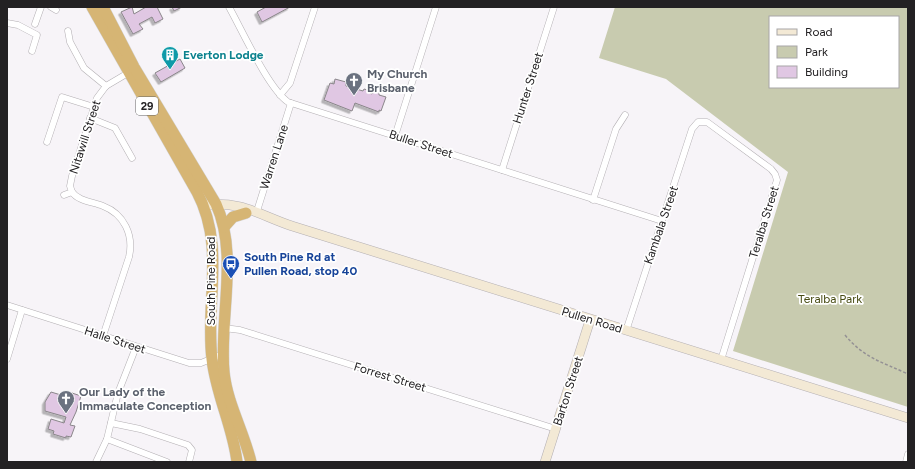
<svg xmlns="http://www.w3.org/2000/svg" width="915" height="469" font-family="Figtree,sans-serif">
<defs>
<filter id="shadow"><feDropShadow dx="-2.5" dy="2.5" stdDeviation="0" flood-color="#0004"/></filter>
</defs>
<rect width="100%" height="100%" fill="#f7f4f8"/>
<path fill="#c8cbaf" fill-rule="evenodd" d="M 615,7 L 908,7 L 908,407 L 733,351 L 788,172 L 666,79 L 599,58 ZM 770,17 L 898,17 L 898,87 L 770,87 Z"/>
<g fill="#e0c7e3" stroke="#8a868a" filter="url(#shadow)">
<polygon points="132,7 134,14 146,7 157,7 163,19 155,23 152,17 139,24 143,29 133,34 121,12"/>
<polygon points="172,7 182,7 174,11"/>
<polygon points="266,7 290,7 262,22 257,12"/>
<polygon points="180,59 185,68 161,82 155,73"/>
<polygon points="335,79 346,82 346,86 363,91 364,89 371,91 370,93 372,94 373,91 379,93 379,95 386,97 381,111 379,110 379,112 355,103 352,111 324,100 330,83 334,84"/>
<polygon points="51,392 71,398 72,393 81,396 76,412 70,425 75,426 71,437 66,436 66,438 53,434 54,431 48,429 51,419 64,423 66,417 45,411 45,402"/>
</g>
<g fill="none" stroke-linecap="round" stroke-linejoin="round">
<defs>
<g id="street">
<polyline points="51,7 56,10"/>
<path d="M 229,7 C 242,30 268,88 288,102 L 662,221"/>
<polyline points="7,23 18,25 37,35 32,51"/>
<polyline points="35,24 41,7"/>
<polyline points="68,31 70,42 84,68 106,86"/>
<polyline points="280,95 290,83 315,7"/>
<polyline points="90,118 115,128 132,158"/>
<polyline points="395,136 436,7"/>
<polyline points="47,142 62,97 94,107"/>
<polyline points="502,170 554,7"/>
<path d="M 72,192 C 78,201 93,202 103,206 C 124,214 134,235 129,257 L 103,336"/>
<polyline points="64,195 72,192 70,186 72,176 97,98 106,86 128,73"/>
<polyline points="593,200 616,129 625,115"/>
<polyline points="257,211 291,103"/>
<polyline points="7,305 189,363 201,363 223,354"/>
<polyline points="224,328 240,330 556,429"/>
<polyline points="626,331 692,129 698,122 707,122 771,169 775,174 777,180 721,360"/>
<polyline points="7,359 22,310"/>
<polyline points="111,423 140,429 188,445 192,450 189,462"/>
<polyline points="107,439 167,462"/>
<polyline points="96,462 107,439 118,393 136,347"/>
<polyline points="906,462 908,454"/>
</g>
<g id="secondary">
<path d="M 203,205 C 243,201 257,214 292,226 L 908,418"/>
<polyline points="545,462 590,320"/>
</g>
<g id="highway">
<path d="M 92,7 L 197,192 C 226,247 205,302 212,359 C 216,395 233,427 237,462"/>
<path d="M 103,7 L 134,67 L 216,204 C 239,254 219,318 224,372 C 227,403 244,432 251,462"/>
<polyline points="224,227 233,217 246,213"/>
</g>
</defs>
<use href="#street" stroke="#b3afb3" stroke-width="7"/>
<use href="#secondary" stroke="#b3afb3" stroke-width="10"/>
<use href="#highway" stroke="#d3d3d3" stroke-width="12"/>
<path stroke="#949194" stroke-width="1.5" stroke-dasharray="3 2" stroke-linecap="butt" d="M 845,335 C 864,358 882,362 908,374"/>
<use href="#street" stroke="#fff" stroke-width="6"/>
<use href="#secondary" stroke="#f3e9d5" stroke-width="9"/>
<use href="#highway" stroke="#d6b574" stroke-width="11"/>
</g>
<defs>
<symbol id="building-pin" viewBox="-11 -11 22 30"><path d="M0 17L-7.5 6A9.5 9.5 0 1 1 7.5 6Z" fill="#0f9aa8" stroke="#fff"/><path d="M-4-6H4V6H1V3H-1V6H-4ZM-2.5-4.3h1.7v1.8h-1.7ZM.8-4.3h1.7v1.8H.8ZM-2.5-1h1.7V.8h-1.7ZM.8-1h1.7V.8H.8Z" fill="#fff"/></symbol>
<symbol id="church-pin" viewBox="-11 -11 22 30"><path d="M0 17L-7.5 6A9.5 9.5 0 1 1 7.5 6Z" fill="#6b7280" stroke="#fff"/><path d="M-1.2-6h2.4v3.5h3.3v2.4h-3.3V6h-2.4V-.1h-3.3v-2.4h3.3Z" fill="#fff"/></symbol>
<symbol id="bus-pin" viewBox="-11 -11 22 30"><path d="M0 17L-7.5 6A9.5 9.5 0 1 1 7.5 6Z" fill="#1a4fb4" stroke="#fff"/><path d="M-5-6H5V4H4V6H2V4H-2V6H-4V4H-5ZM-3.5-4V0h7V-4ZM-3.5 1.2v1.5H-2V1.2ZM2 1.2v1.5H3.5V1.2Z" fill="#fff"/></symbol>
</defs>
<g fill-rule="evenodd">
<use href="#building-pin" x="160" y="45" width="20" height="27"/>
<use href="#church-pin" x="344" y="71" width="20" height="27"/>
<use href="#bus-pin" x="221" y="254" width="20" height="27"/>
<use href="#church-pin" x="56" y="389" width="20" height="27"/>
</g>
<g text-anchor="middle" stroke-width="3.5" stroke-linejoin="round" paint-order="stroke">
<rect fill="#fff" stroke="#656465" stroke-width="1" x="136" y="97" width="22" height="18" rx="3"/>
<g font-size="11" font-weight="bold" fill="#232123">
<text x="147" y="110">29</text>
</g>
<g font-size="12" font-weight="bold" fill="#0d838f" stroke="#fff" text-anchor="start">
<text x="183" y="59">Everton Lodge</text>
</g>
<g font-size="12" font-weight="bold" fill="#5b616d" stroke="#fff" text-anchor="start">
<text x="367" y="78">My Church<tspan x="367" dy="14">Brisbane</tspan></text>
<text x="79" y="396">Our Lady of the<tspan x="79" dy="14">Immaculate Conception</tspan></text>
</g>
<g font-size="12" fill="#232123" stroke="#fff">
<text transform="translate(528 88) rotate(-72)" y="4">Hunter Street</text>
<text transform="translate(85 137) rotate(-72)" y="4">Nitawill Street</text>
<text transform="translate(421 144) rotate(18)" y="4">Buller Street</text>
<text transform="translate(274 157) rotate(-72)" y="4">Warren Lane</text>
<text transform="translate(764 222) rotate(-73)" y="4">Teralba Street</text>
<text transform="translate(661 225) rotate(-71)" y="4">Kambala Street</text>
<text transform="translate(211 281) rotate(-90)" y="4">South Pine Road</text>
<text transform="translate(592 320) rotate(17)" y="4">Pullen Road</text>
<text transform="translate(115 340) rotate(18)" y="4">Halle Street</text>
<text transform="translate(390 377) rotate(17)" y="4">Forrest Street</text>
<text transform="translate(568 391) rotate(-72)" y="4">Barton Street</text>
</g>
<g font-size="12" font-weight="bold" fill="#164399" stroke="#fff" text-anchor="start">
<text x="244" y="261">South Pine Rd at<tspan x="244" dy="14">Pullen Road, stop 40</tspan></text>
</g>
<g font-size="12" fill="#484c13" stroke="#fff">
<text x="830" y="303">Teralba Park</text>
</g>
</g>
<rect width="915" height="469" fill="none" stroke="#232123" stroke-width="16"/>
<rect x="769" y="16" width="130" height="72" fill="#ffffff" stroke="#a7a6a7"/>
<rect x="777" y="29" width="20" height="6" fill="#f3e9d5" stroke="#a7a6a7"/>
<text x="805" y="36" font-size="12" fill="#232123">Road</text>
<rect x="777" y="46" width="20" height="12" fill="#c8cbaf" stroke="#a7a6a7"/>
<text x="805" y="56" font-size="12" fill="#232123">Park</text>
<rect x="777" y="66" width="20" height="12" fill="#e0c7e3" stroke="#a7a6a7"/>
<text x="805" y="76" font-size="12" fill="#232123">Building</text>
</svg>
